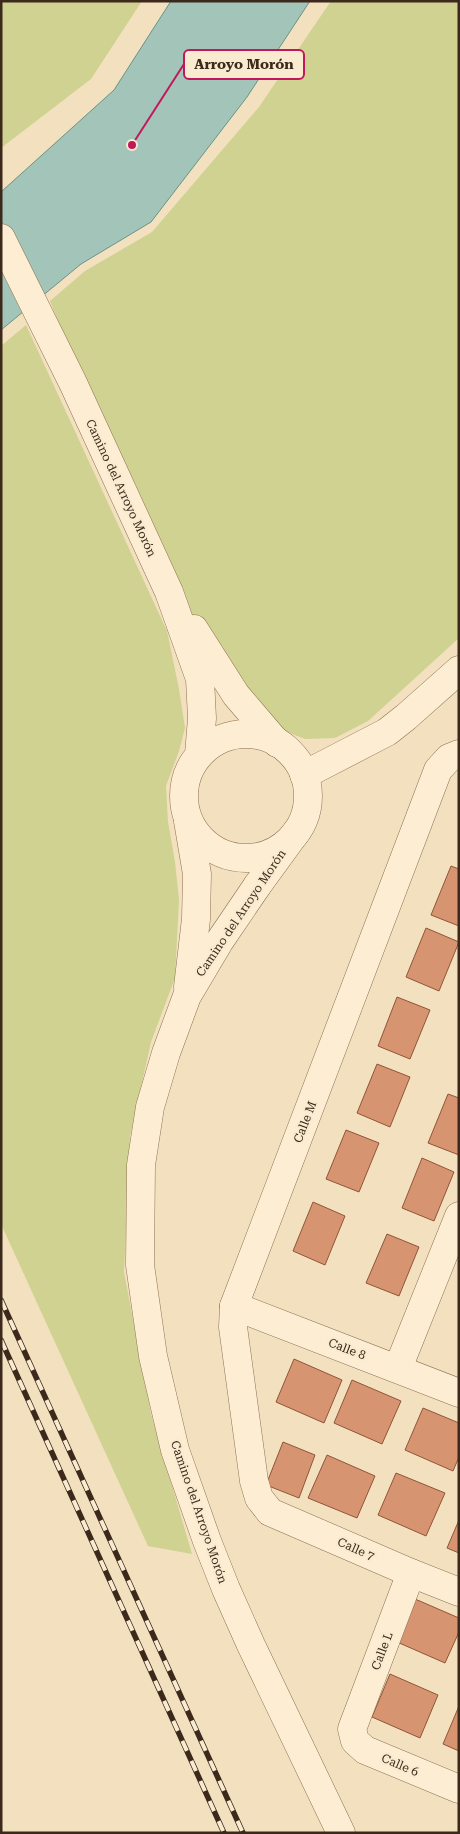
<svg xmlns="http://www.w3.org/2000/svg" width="460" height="1834" font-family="'Roboto Serif',serif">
<rect width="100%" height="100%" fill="#f3e0bf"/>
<g fill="#cfd291">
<polygon points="1,1 142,1 91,79 1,148"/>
<polygon points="331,1 459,1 459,638 368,721 335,738 305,739 279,729 169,592 50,301 85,271 152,232 259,107"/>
<polygon points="26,325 167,631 179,689 185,728 179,751 166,786 168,822 175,862 179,900 175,978 151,1042 130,1136 124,1272 151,1414 192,1554 148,1546 1,1224 1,346"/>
</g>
<polygon fill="#a3c4b8" stroke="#689386" points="171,1 310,1 247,97 151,222 81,264 1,330 1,192 114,90"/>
<g fill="#d69470" stroke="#905538">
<polygon points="451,866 459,869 459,926 431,915"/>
<polygon points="426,928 459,942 439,991 406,977"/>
<polygon points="397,997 430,1010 410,1059 378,1046"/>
<polygon points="377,1064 410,1077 390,1127 357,1113"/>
<polygon points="448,1094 459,1098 459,1155 428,1143"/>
<polygon points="346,1130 379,1143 359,1192 326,1179"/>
<polygon points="422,1158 454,1172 434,1221 402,1208"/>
<polygon points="313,1202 345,1216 325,1265 293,1251"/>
<polygon points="387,1234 419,1247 399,1296 366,1283"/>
<polygon points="294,1359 342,1380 324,1423 276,1402"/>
<polygon points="352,1380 401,1401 382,1444 334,1423"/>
<polygon points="423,1408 459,1423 459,1457 453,1471 405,1450"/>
<polygon points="283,1442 315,1455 299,1498 266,1485"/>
<polygon points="327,1455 375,1476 357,1518 308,1498"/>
<polygon points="396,1473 445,1493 426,1536 378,1515"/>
<polygon points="459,1520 459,1553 447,1548"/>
<polygon points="415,1599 459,1618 459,1632 445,1663 397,1642"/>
<polygon points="390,1674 438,1695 420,1738 372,1717"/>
<polygon points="459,1706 459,1751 443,1744"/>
</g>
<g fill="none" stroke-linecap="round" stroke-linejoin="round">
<defs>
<g id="minor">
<polyline points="459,754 449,758 438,770 234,1306 233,1327 254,1481 259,1498 270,1512 411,1573 459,1592"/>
<polyline points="304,775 387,732 406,717 459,670"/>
<polyline points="257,886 297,831"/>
<polyline points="234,1306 459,1393"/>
<polyline points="398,1368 459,1216"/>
<polyline points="411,1573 352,1729 355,1741 365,1750 459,1789"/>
</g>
<g id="tertiary">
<polyline points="1,238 73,383 169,592 200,679 202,718 199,755"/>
<polyline points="194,629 236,695 277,743"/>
<circle cx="246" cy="796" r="62"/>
<polyline points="188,821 197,874 196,919 188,987"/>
<polyline points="257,886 219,942 187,996 166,1053 150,1107 141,1165 140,1265 153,1356 175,1450 207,1541 226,1589 251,1645 341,1833"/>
</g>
</defs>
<use href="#minor" stroke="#8e7055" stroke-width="29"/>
<use href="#tertiary" stroke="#8e7055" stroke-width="29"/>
<use href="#minor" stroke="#fdeed3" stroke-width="28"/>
<use href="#tertiary" stroke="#fdeed3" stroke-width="28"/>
<defs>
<g id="rail">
<polyline points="1,1300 243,1833"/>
<polyline points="1,1340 224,1833"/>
</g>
</defs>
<use href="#rail" stroke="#3c291b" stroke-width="5.5"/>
<use href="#rail" stroke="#f9ebcf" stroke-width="4" stroke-dasharray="11" stroke-linecap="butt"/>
</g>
<g text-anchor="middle" stroke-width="4.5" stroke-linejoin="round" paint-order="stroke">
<g font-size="12" fill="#3c291b" stroke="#f9ebcf">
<text transform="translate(121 488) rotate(65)" y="4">Camino del Arroyo Morón</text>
<text transform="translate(241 913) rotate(-56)" y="4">Camino del Arroyo Morón</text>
<text transform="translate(305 1122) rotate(-69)" y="4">Calle M</text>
<text transform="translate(347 1349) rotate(21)" y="4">Calle 8</text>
<text transform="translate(199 1512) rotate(71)" y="4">Camino del Arroyo Morón</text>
<text transform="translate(356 1549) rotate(24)" y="4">Calle 7</text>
<text transform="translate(382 1651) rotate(-69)" y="4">Calle L</text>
<text transform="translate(400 1765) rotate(23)" y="4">Calle 6</text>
</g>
</g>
<path fill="none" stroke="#c2185b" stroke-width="2" d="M132 145L184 64"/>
<circle fill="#c2185b" stroke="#f9ebcf" stroke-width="2" cx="132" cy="145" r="5"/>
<rect fill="#f9ebcf" stroke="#c2185b" stroke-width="2" x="184" y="50" width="120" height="29" rx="5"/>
<g font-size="14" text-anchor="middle" font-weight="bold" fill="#3c291b">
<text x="244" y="69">Arroyo Morón</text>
</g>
<rect width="460" height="1834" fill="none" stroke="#3c291b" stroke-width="5"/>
</svg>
